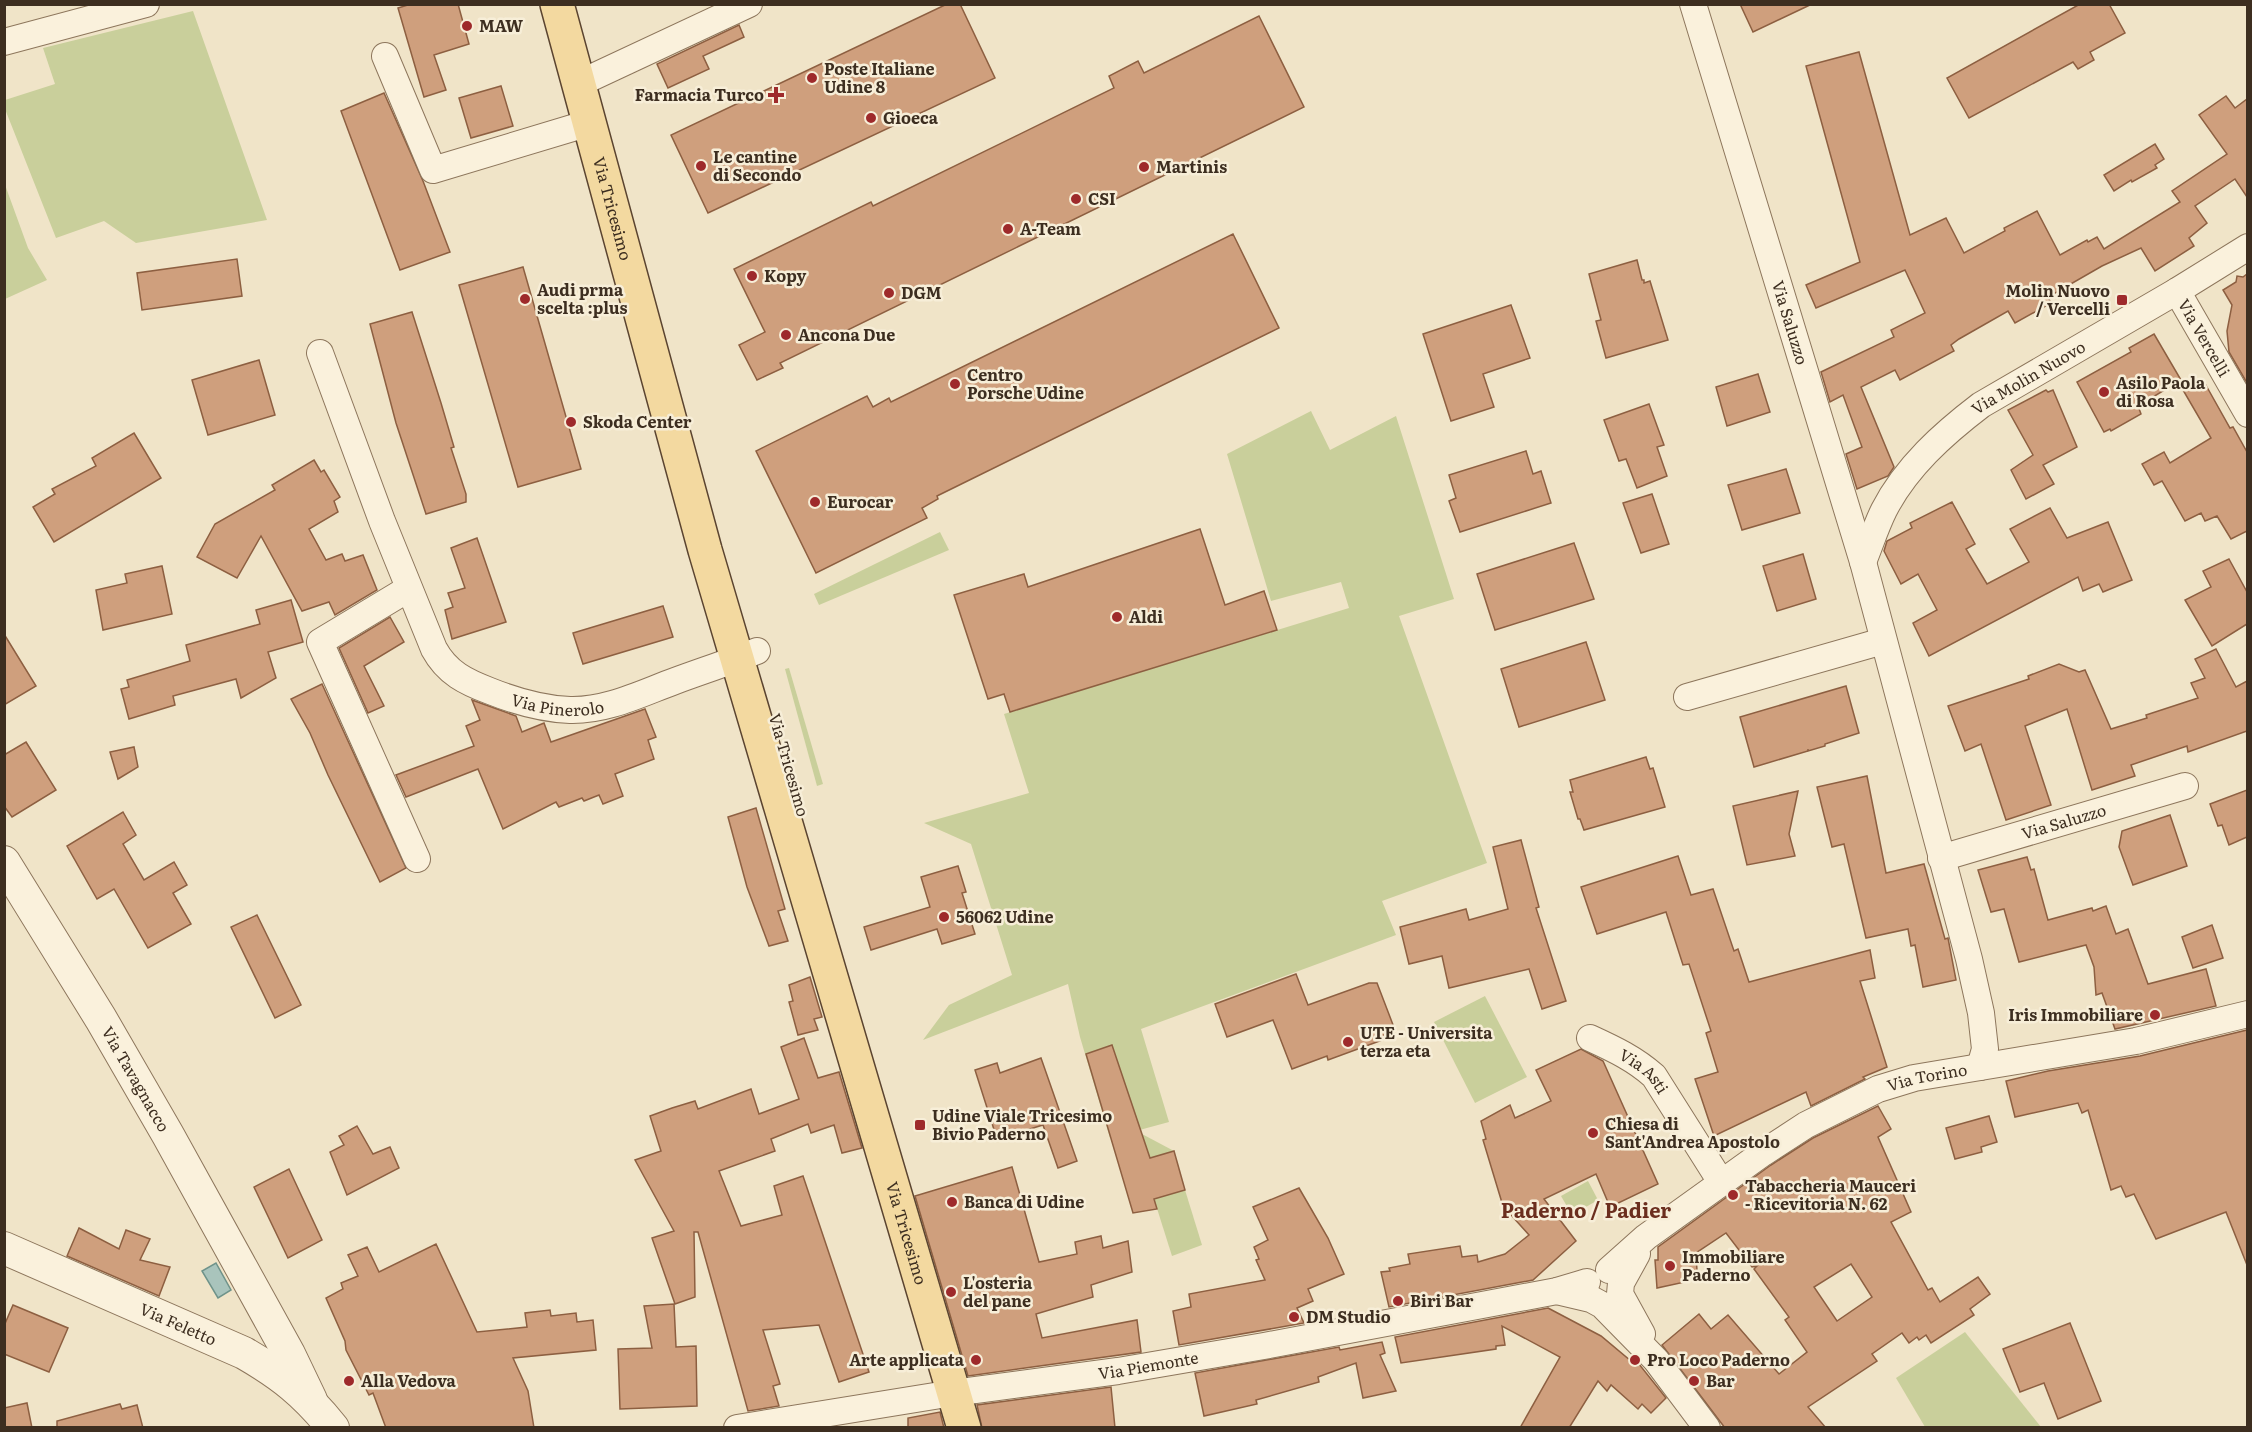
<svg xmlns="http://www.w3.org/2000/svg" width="2252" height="1432" font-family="Literata,serif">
<rect width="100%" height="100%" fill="#f0e4c8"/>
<g fill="#c9cf9b">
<polygon points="193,11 267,220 136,243 104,221 56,238 5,109 5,100 55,84 43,48"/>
<polygon points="4,182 28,248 47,280 5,299"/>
<polygon points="1311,411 1330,450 1396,416 1454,599 1399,616 1487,863 1382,901 1396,935 1141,1029 1169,1122 1110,1138 1080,1037 1068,984 923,1040 949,1005 1012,975 971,844 924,823 1029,793 1004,714 1349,608 1341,582 1271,601 1227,454"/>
<polygon points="940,532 949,550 819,605 814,594"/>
<polygon points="789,668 823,784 817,786 785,669"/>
<polygon points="1485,996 1527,1077 1475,1103 1434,1022"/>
<polygon points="1142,1134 1174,1151 1150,1158"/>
<polygon points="1588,1181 1598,1200 1572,1215 1561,1196"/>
<polygon points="1185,1190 1202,1245 1172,1256 1154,1199"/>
<polygon points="1965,1332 2041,1427 1925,1427 1896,1378"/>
</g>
<polygon fill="#a9c4bc" stroke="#6f938a" stroke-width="1.5" points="216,1263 231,1290 218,1298 202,1271"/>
<g fill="#cf9f7d" stroke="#8d5f41" stroke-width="1.5" fill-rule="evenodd">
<polygon points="411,4 458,4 469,44 434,55 446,90 424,97 398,8"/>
<polygon points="947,4 960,4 995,78 708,213 671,135"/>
<polygon points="1740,4 1812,4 1753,32"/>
<polygon points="2080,4 2109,4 2125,33 2090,52 2094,60 2078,69 2073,62 1969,118 1947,78"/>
<polygon points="1259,16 1304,107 780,363 783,368 757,380 739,345 765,332 734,269 871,202 873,206 1114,88 1109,76 1138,61 1144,73"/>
<polygon points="739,25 744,37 703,56 709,69 668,88 657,64"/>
<polygon points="1859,52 1910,235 1946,218 1964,253 2005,231 2004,228 2037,211 2060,255 2087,240 2088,242 2097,237 2104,249 2180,202 2172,191 2227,154 2199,115 2226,96 2235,108 2247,99 2247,197 2235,179 2195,206 2207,223 2189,238 2194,246 2155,271 2141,248 2102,266 2048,297 2051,303 2015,323 2008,311 1959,339 1951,345 1954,351 1900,380 1895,370 1861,387 1894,467 1888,476 1857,489 1846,454 1862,447 1843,395 1830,402 1821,372 1894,337 1891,330 1925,313 1905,270 1816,308 1806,285 1860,262 1806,66"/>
<polygon points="501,86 513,126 471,138 459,98"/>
<polygon points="384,93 423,181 450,252 400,270 341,111"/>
<polygon points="2155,144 2164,159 2155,165 2157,168 2132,182 2131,180 2114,191 2104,175"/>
<polygon points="1233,234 1279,328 937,496 938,499 922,508 927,518 816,573 756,451 867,396 873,407 889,398 891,402"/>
<polygon points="237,259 242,296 142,310 137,273"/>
<polygon points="1637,260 1642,280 1644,280 1644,283 1650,281 1668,340 1606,358 1596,321 1601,320 1589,274"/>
<polygon points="523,267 581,469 518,487 459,285"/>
<polygon points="2247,274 2247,383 2229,352 2227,331 2232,305 2223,290 2236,282 2237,276 2243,277"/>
<polygon points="1511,305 1530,358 1483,374 1494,407 1451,421 1423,334"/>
<polygon points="412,312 441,403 454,447 451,448 466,494 466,502 426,514 396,423 370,324"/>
<polygon points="2154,334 2181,380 2138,406 2141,414 2111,431 2110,429 2104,432 2077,382 2131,352 2129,348"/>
<polygon points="259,360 275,415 208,435 192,380"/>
<polygon points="1758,374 1770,412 1727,426 1716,387"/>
<polygon points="2203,380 2230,428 2233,427 2247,452 2247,531 2231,539 2217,516 2205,521 2201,513 2185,521 2162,481 2154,485 2142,464 2164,452 2170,463 2211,438 2183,390"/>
<polygon points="2046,390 2048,392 2053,390 2077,447 2043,465 2054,484 2026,499 2011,470 2033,455 2008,410"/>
<polygon points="1649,404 1664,445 1657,447 1667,476 1637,488 1626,459 1619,461 1604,420"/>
<polygon points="134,433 161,478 54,542 33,507 55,494 52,489 96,466 92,458"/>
<polygon points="1526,451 1533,474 1541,471 1551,503 1460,532 1449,501 1456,498 1449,475"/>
<polygon points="314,460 321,472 324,470 340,497 334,501 338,512 309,529 326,560 342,554 345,561 363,555 377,590 335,615 329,602 302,611 261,536 237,578 197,557 215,524 275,490 272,485"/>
<polygon points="1786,469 1800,513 1742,530 1728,485"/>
<polygon points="1652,494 1669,544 1641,553 1623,503"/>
<polygon points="1952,502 1975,544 1966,549 1987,584 2029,562 2010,529 2050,508 2067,538 2108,522 2132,580 2103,592 2099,584 2083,591 2078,577 1929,656 1913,623 1937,610 1918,574 1901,584 1884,551 1887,541 1912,528 1910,523"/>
<polygon points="1200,529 1225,605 1264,591 1277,630 1010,712 1004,694 988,699 954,595 1024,574 1028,587"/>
<polygon points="477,538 506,622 452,639 445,610 453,607 448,593 465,588 451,548"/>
<polygon points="1574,543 1594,599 1495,630 1477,574"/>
<polygon points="1803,554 1816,599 1777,611 1763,566"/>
<polygon points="2229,559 2247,592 2247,624 2212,646 2185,600 2211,587 2203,571"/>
<polygon points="162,566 172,614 103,630 96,590 127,583 125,574"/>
<polygon points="291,600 303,642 268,652 276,678 241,698 236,679 173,696 175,705 129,719 121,689 129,687 127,680 190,661 186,645 260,624 256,610"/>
<polygon points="663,606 673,637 583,664 573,633"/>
<polygon points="390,617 404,642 364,666 384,706 368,713 339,648"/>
<polygon points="4,634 36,686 4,705"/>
<polygon points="1586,642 1605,700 1519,727 1501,669"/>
<polygon points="2216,649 2236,687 2247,681 2247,731 2188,752 2187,746 2131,765 2135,776 2092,790 2067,709 2025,726 2051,805 2006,820 1981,744 1965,751 1948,706 2029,679 2028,676 2059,664 2079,672 2085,670 2111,729 2147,718 2146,715 2198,698 2191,683 2205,678 2195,659"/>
<polygon points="322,684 406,868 380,882 328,775 310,733 291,699"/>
<polygon points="1846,686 1859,733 1825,744 1825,746 1808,751 1808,749 1808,751 1754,767 1740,717"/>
<polygon points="472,700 516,716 522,732 544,723 551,742 645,709 656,737 648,740 654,759 615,774 623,796 603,804 599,795 584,801 582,798 559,807 556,802 503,829 478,769 406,797 396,775 474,746 466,726 480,720"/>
<polygon points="26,742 56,790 12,817 4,806 4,755"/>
<polygon points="134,747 138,767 118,779 110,752"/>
<polygon points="1646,757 1650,769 1653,768 1665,807 1584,830 1580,819 1578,819 1570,792 1573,792 1570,780"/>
<polygon points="1867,776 1886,873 1924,864 1945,939 1948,938 1956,980 1923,987 1915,945 1911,946 1908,929 1866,938 1844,844 1832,847 1817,787"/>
<polygon points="2247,790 2247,837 2229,845 2222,825 2218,826 2210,804"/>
<polygon points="1798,791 1789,834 1795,856 1747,865 1733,806"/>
<polygon points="756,808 785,909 778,911 788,941 769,946 747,887 728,817"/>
<polygon points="123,812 136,835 123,844 144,880 174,862 187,885 173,893 191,924 148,948 114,889 97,899 67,846"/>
<polygon points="2170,815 2187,866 2133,885 2119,847 2122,831"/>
<polygon points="1521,840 1539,907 1536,908 1566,1001 1542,1009 1529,969 1449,988 1442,956 1409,964 1400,927 1466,909 1469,920 1508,909 1493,847"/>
<polygon points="1678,856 1691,895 1713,889 1734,951 1738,949 1749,982 1870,950 1875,978 1860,981 1887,1067 1863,1077 1865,1079 1811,1106 1806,1092 1714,1136 1695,1079 1718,1072 1706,1033 1711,1031 1689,964 1683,965 1666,912 1597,934 1581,887"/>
<polygon points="2027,857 2031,870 2034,869 2048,920 2092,908 2093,911 2106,906 2116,934 2128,929 2148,984 2206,969 2216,1006 2115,1029 2102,993 2096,995 2094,967 2086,945 2019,962 2004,909 1991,912 1978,870"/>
<polygon points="958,866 966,892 962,893 975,934 942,944 937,929 871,950 864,927 930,907 921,877"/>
<polygon points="257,915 301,1005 275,1018 231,927"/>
<polygon points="2212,925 2223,958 2193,968 2182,937"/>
<polygon points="1296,974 1308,1005 1369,983 1377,983 1395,1030 1384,1035 1385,1039 1328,1060 1327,1056 1292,1069 1273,1020 1227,1037 1215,1004"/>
<polygon points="810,977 822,1017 814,1019 818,1030 798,1035 789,1002 793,1001 789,985"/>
<polygon points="2247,1030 2247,1265 2226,1212 2156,1239 2134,1194 2126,1197 2121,1186 2111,1190 2088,1110 2082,1113 2078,1103 2015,1117 2006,1081 2048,1071 2140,1056"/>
<polygon points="804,1038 818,1078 839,1072 862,1148 842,1153 834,1125 811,1133 808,1124 771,1139 775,1151 719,1171 741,1226 782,1215 774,1186 803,1176 869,1372 839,1382 819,1325 763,1330 780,1384 773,1386 779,1406 748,1411 698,1232 694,1232 695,1297 675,1304 652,1238 674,1231 635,1160 661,1151 650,1116 672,1108 695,1101 698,1109 751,1089 759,1114 799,1099 781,1047"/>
<polygon points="1112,1045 1150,1158 1174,1151 1185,1190 1154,1199 1157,1209 1133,1213 1086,1054"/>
<polygon points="1581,1049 1603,1061 1658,1184 1610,1207 1596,1174 1544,1199 1576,1241 1533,1280 1389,1307 1381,1272 1390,1271 1389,1268 1410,1264 1408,1254 1460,1246 1462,1257 1477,1255 1478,1262 1505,1254 1529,1235 1503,1206 1483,1140 1486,1139 1481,1121 1510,1105 1515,1118 1551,1101 1536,1070"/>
<polygon points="1041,1058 1077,1161 1058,1168 1043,1125 997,1139 975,1070 997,1063 1000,1073"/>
<path d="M 1878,1106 L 1891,1129 L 1878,1137 L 1911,1212 L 1891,1222 L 1928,1290 L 1932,1288 L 1940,1302 L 1978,1277 L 1990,1294 L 1970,1309 L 1974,1315 L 1931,1343 L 1926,1335 L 1919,1340 L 1917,1337 L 1909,1343 L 1902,1333 L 1872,1354 L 1877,1361 L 1808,1407 L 1826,1428 L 1725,1428 L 1662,1345 L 1699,1314 L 1711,1329 L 1728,1315 L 1779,1374 L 1807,1352 L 1785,1320 L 1789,1317 L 1754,1269 L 1757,1266 L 1752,1267 L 1726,1233 L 1696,1253 L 1697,1271 L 1685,1271 L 1685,1282 L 1657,1288 L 1655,1260 L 1658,1260 L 1658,1247 L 1771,1165 L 1813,1138 ZM 1851,1264 L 1872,1297 L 1837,1321 L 1814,1287 Z"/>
<polygon points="1989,1116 1997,1142 1981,1147 1982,1152 1955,1159 1946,1128"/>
<polygon points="357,1126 373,1154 390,1147 399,1168 347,1195 330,1152 344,1145 339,1136"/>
<polygon points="1012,1167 1039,1262 1077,1254 1075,1242 1101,1236 1103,1248 1128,1241 1132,1272 1091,1285 1093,1297 1036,1314 1042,1338 1137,1320 1141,1352 968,1376 915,1196"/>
<polygon points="289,1169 322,1240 288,1258 254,1187"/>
<polygon points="1299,1188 1328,1238 1344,1274 1308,1289 1313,1301 1297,1308 1304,1323 1179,1345 1173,1311 1191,1307 1189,1294 1265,1280 1256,1260 1259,1259 1254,1247 1268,1240 1253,1207"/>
<polygon points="79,1228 119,1249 126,1230 150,1239 140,1260 170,1267 159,1296 67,1256"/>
<polygon points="436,1244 477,1332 527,1327 525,1313 550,1310 551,1316 576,1313 577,1322 593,1320 596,1350 513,1358 528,1391 534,1428 386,1428 373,1393 369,1395 346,1350 345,1341 326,1298 343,1289 341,1283 358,1276 348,1255 367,1247 379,1272"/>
<polygon points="674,1304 676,1347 696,1346 697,1406 620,1409 618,1349 652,1348 644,1306"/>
<polygon points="13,1305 68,1328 49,1372 4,1354 4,1326"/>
<polygon points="1548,1308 1601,1336 1637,1366 1639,1364 1666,1398 1651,1413 1642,1404 1638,1409 1611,1385 1607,1391 1598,1381 1569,1428 1520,1428 1560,1357 1502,1326 1505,1345 1496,1346 1496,1349 1401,1363 1395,1337"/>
<polygon points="2070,1323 2101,1401 2058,1419 2044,1383 2020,1392 2003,1349"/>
<polygon points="1382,1342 1385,1353 1380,1355 1396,1391 1363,1398 1356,1363 1318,1377 1319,1382 1256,1400 1257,1404 1204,1416 1195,1373 1339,1347 1340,1350"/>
<polygon points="1111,1387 1115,1428 982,1428 977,1405"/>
<polygon points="27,1403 32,1428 4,1428 4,1408"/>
<polygon points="120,1404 122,1409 137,1405 143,1428 57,1428 57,1421"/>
<polygon points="940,1412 944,1428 908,1428 908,1418"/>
</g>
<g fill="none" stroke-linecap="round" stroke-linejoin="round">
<defs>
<g id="minor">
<path id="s1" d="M 1693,4 L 1863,562 L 1969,959 L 1981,1013 L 1985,1049 L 1980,1067"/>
<polyline points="4,42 146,4"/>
<polyline points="385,56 433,170 589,123"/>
<polyline points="578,84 749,4"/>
<path id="s2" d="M 2177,291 L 2248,414"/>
<path id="s3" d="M 320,353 L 382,521 L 434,649 C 447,673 466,682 490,691 C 515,701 543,709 570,710 C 607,711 642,693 675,681 C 702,671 730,662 757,651"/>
<path id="s4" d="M 1863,562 C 1870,545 1876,526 1884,510 C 1906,467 1943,434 1981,405 L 2177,291 L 2248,247"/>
<polyline points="408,589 320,642 417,859"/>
<polyline points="1687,697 1883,641"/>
<path id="s5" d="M 1941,858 L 2185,786"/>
<path id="s6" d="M 1590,1038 C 1614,1049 1635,1059 1654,1076 L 1721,1182"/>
<polyline points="1637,1254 1621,1283 1620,1294 1642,1334"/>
<path id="s7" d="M 1609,1270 L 1646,1237 L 1763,1153 L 1806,1125 L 1878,1089 L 1914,1078 L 2136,1041 L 2248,1014"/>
<polyline points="1557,1291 1591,1299 1602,1305 1656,1360 1707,1428"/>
<path id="s8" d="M 737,1428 L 953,1393 L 1118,1371 L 1264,1346 L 1557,1291 L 1587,1282"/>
</g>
<g id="tertiary">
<path id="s9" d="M 4,862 L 101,1019 L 168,1135 L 289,1354 L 311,1400"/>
<path id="s10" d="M 4,1248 L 244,1353 C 282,1375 305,1393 333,1428"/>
</g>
<g id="primary">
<path id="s11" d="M 557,4 L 705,550 L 964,1428"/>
</g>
</defs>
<use href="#minor" stroke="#8d765c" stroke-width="28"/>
<use href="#tertiary" stroke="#8d765c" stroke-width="34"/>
<use href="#primary" stroke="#5b4430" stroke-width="36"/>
<use href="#minor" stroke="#faf1dc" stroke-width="26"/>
<use href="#tertiary" stroke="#faf1dc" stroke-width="32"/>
<use href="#primary" stroke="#f3d9a0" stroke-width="33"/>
</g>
<g fill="#9e2a2b" stroke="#f7eed8" stroke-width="2">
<circle cx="467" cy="26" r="6"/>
<circle cx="812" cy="78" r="6"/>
<path d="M773 86h6v6h6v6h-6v6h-6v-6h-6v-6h6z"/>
<circle cx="871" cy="118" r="6"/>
<circle cx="701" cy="166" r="6"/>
<circle cx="1144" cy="167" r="6"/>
<circle cx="1076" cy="199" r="6"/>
<circle cx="1008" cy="229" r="6"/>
<circle cx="752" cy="276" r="6"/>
<circle cx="889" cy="293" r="6"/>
<circle cx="525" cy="299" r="6"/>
<rect x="2116" y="294" width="12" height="12" rx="3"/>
<circle cx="786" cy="335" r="6"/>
<circle cx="955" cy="384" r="6"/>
<circle cx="2104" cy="392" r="6"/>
<circle cx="571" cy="422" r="6"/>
<circle cx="815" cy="502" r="6"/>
<circle cx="1117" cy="617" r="6"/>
<circle cx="944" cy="917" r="6"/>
<circle cx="2155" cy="1015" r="6"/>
<circle cx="1348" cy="1042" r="6"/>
<rect x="914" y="1119" width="12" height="12" rx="3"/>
<circle cx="1593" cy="1133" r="6"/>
<circle cx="1733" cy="1195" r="6"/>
<circle cx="952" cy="1202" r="6"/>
<circle cx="1670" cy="1266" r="6"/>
<circle cx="951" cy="1292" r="6"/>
<circle cx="1398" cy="1301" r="6"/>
<circle cx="1294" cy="1317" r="6"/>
<circle cx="976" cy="1360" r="6"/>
<circle cx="1635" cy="1360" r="6"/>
<circle cx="349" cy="1381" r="6"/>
<circle cx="1694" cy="1381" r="6"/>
</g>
<g text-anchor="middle" stroke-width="5" stroke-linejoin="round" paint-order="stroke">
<g font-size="16" font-weight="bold" fill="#3d2e20" stroke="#f7eed8" text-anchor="start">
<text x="479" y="32">MAW</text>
<text x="824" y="75">Poste Italiane<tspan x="824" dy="18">Udine 8</tspan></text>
<text x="764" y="101" text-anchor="end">Farmacia Turco</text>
<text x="883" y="124">Gioeca</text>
<text x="713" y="163">Le cantine<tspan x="713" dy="18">di Secondo</tspan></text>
<text x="1156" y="173">Martinis</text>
<text x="1088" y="205">CSI</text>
<text x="1020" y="235">A-Team</text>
<text x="764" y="282">Kopy</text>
<text x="537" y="296">Audi prma<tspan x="537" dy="18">scelta :plus</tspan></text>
<text x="2110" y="297" text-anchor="end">Molin Nuovo<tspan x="2110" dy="18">/ Vercelli</tspan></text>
<text x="901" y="299">DGM</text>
<text x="798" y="341">Ancona Due</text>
<text x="967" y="381">Centro<tspan x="967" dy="18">Porsche Udine</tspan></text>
<text x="2116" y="389">Asilo Paola<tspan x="2116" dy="18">di Rosa</tspan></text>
<text x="583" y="428">Skoda Center</text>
<text x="827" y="508">Eurocar</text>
<text x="1129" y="623">Aldi</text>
<text x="956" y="923">56062 Udine</text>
<text x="2143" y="1021" text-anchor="end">Iris Immobiliare</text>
<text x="1360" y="1039">UTE - Universita<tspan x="1360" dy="18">terza eta</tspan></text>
<text x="932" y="1122">Udine Viale Tricesimo<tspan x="932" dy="18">Bivio Paderno</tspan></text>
<text x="1605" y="1130">Chiesa di<tspan x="1605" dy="18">Sant'Andrea Apostolo</tspan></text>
<text x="1745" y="1192">Tabaccheria Mauceri<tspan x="1745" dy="18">- Ricevitoria N. 62</tspan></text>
<text x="964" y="1208">Banca di Udine</text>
<text x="1682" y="1263">Immobiliare<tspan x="1682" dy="18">Paderno</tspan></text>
<text x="963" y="1289">L'osteria<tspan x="963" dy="18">del pane</tspan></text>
<text x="1410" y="1307">Biri Bar</text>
<text x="1306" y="1323">DM Studio</text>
<text x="964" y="1366" text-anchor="end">Arte applicata</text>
<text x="1647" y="1366">Pro Loco Paderno</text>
<text x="361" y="1387">Alla Vedova</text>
<text x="1706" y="1387">Bar</text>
</g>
<g font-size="16" fill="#3d2e20" stroke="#f7eed8">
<text dy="6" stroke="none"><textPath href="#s11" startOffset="212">Via Tricesimo</textPath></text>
<text dy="6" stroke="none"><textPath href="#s1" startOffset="333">Via Saluzzo</textPath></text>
<text dy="6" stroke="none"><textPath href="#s2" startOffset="54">Via Vercelli</textPath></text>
<text dy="6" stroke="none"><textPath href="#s4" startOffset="255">Via Molin Nuovo</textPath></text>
<text dy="6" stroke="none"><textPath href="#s3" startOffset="459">Via Pinerolo</textPath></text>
<text transform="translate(789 765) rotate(74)" y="6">Via Tricesimo</text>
<text dy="6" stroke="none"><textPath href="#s5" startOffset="128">Via Saluzzo</textPath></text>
<text dy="6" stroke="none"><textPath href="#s6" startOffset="64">Via Asti</textPath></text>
<text dy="6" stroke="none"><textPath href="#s7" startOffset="376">Via Torino</textPath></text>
<text dy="6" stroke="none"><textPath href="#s9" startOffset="254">Via Tavagnacco</textPath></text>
<text dy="6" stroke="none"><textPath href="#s11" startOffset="1278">Via Tricesimo</textPath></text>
<text dy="6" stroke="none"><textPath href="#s10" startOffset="190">Via Feletto</textPath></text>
<text dy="6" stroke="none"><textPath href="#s8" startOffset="416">Via Piemonte</textPath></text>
</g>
<g font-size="20" font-weight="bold" fill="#6b2e1e" stroke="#f7eed8">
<text x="1586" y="1218">Paderno / Padier</text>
</g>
</g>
<rect width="2252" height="1432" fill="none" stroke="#3d2e20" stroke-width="12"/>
</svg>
